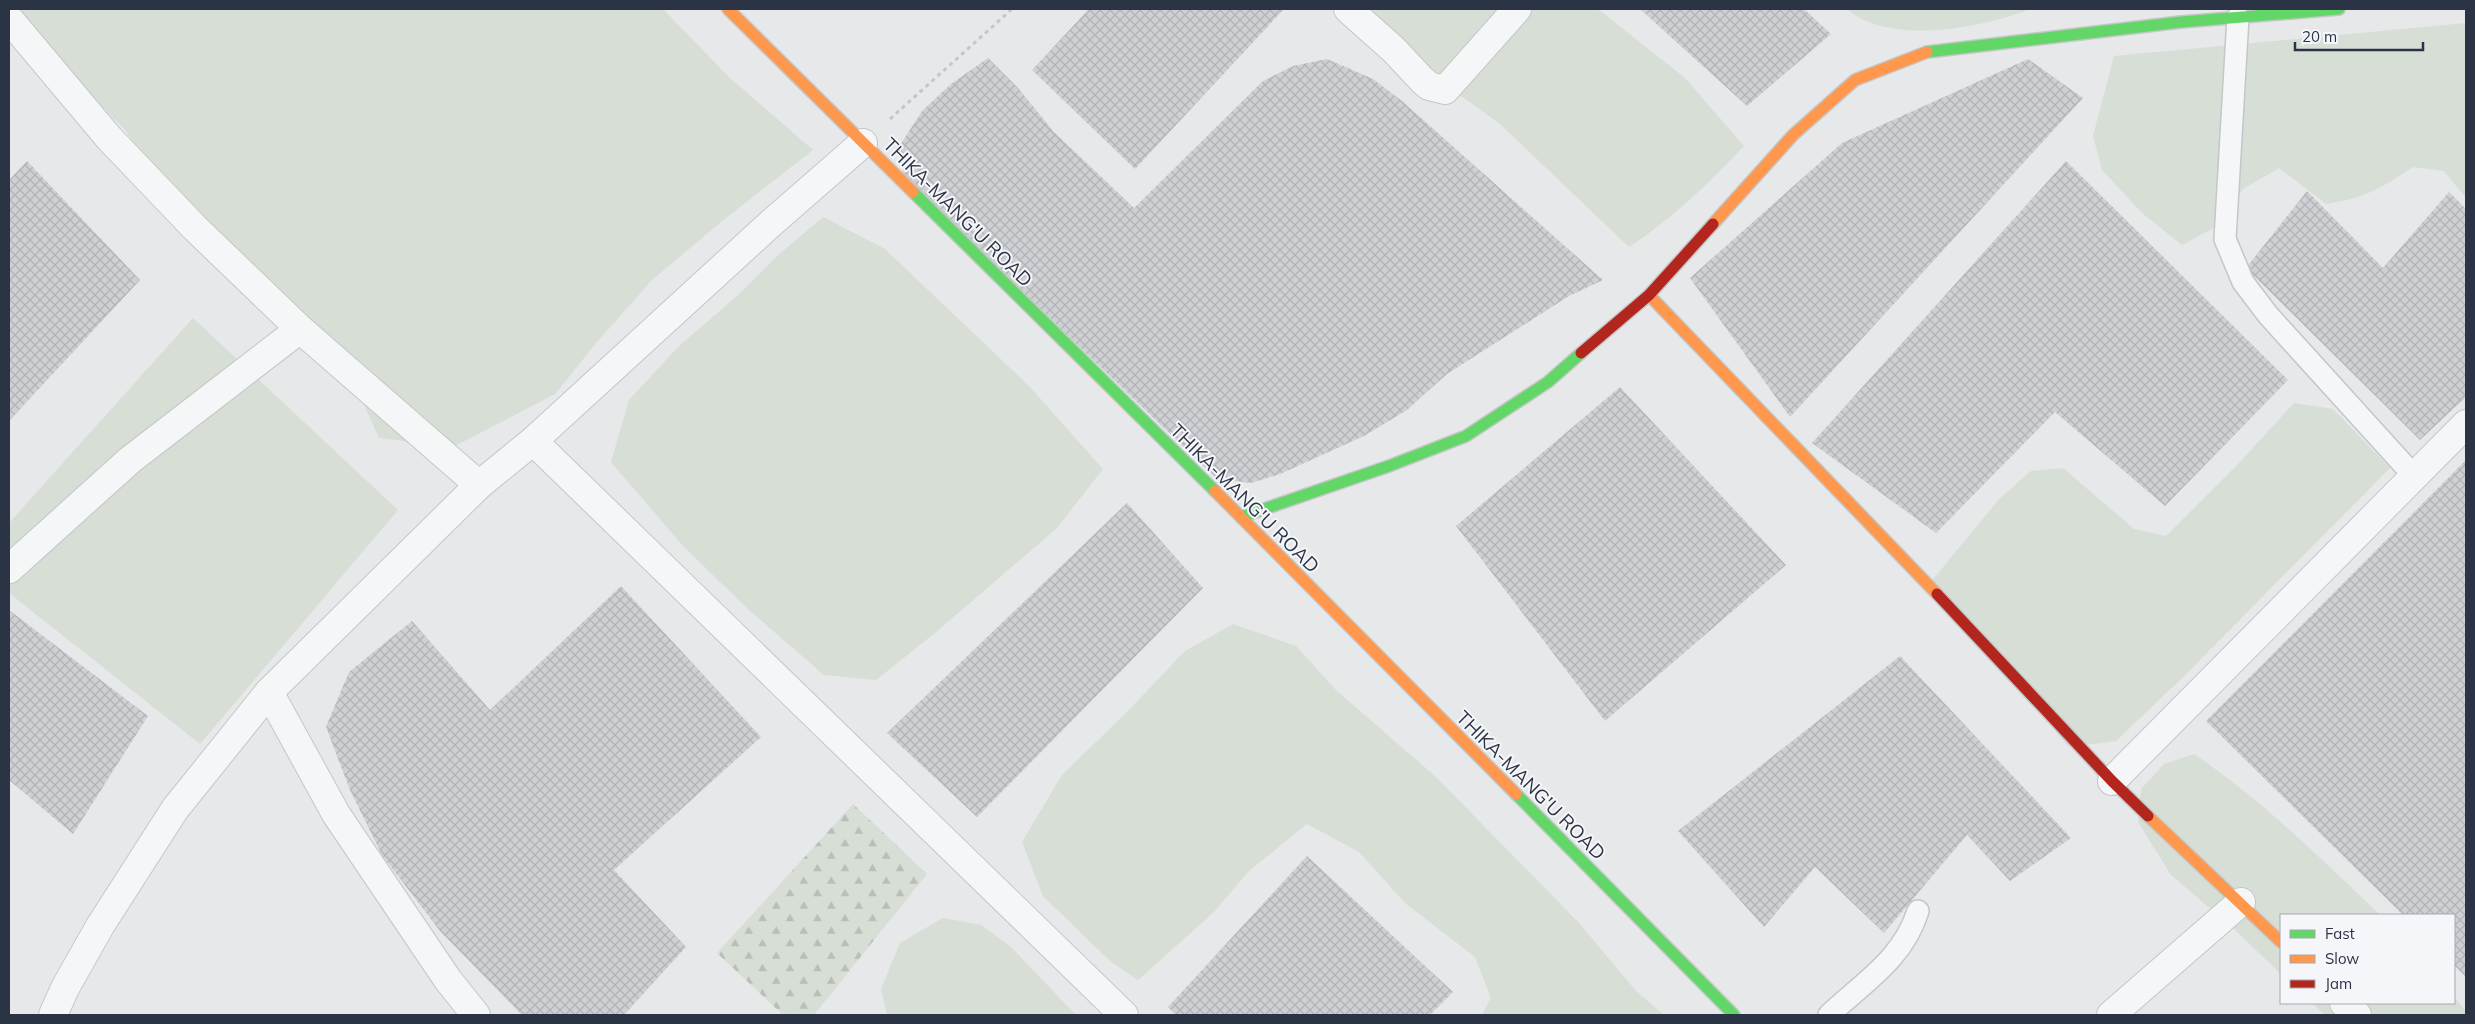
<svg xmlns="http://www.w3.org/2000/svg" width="2475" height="1024" font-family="Mulish,sans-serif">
<defs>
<pattern id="forest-firs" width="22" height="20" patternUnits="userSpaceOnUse" patternTransform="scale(1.25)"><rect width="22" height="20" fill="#d6ded6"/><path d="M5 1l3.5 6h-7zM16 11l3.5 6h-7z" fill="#b8bfb9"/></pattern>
<pattern id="building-cross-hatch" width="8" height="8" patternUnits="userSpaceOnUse" patternTransform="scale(1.25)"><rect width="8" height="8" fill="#ced0d3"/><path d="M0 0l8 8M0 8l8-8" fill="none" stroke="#b1b3b6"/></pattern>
</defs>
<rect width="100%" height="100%" fill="#e6e8ea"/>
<g fill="#d6ded6">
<polygon points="663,9 729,77 813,150 722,221 652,280 597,342 555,394 453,447 379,438 340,352 179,220 126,131 9,10"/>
<path d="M 1357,9 L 1598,9 L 1685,78 L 1744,146 C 1708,184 1673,218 1629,247 L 1500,124 L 1432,75 Z"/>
<path d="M 1847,9 L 2030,9 C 1983,28 1889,46 1847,9 Z"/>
<path d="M 2466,23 L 2466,198 L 2444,171 L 2413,167 C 2380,189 2365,198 2326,204 L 2279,168 L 2243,189 L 2219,225 L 2182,245 L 2143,214 L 2102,170 L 2093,136 L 2114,56 Z"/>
<polygon points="823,217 885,249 1029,386 1103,469 1057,528 935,633 876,680 824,675 749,610 684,547 611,462 629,400 679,346 737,296 777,256"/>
<polygon points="193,318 398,510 200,744 9,593 9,523"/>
<polygon points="2294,403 2333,409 2390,468 2183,677 2116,741 2069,747 1931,582 1999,499 2031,471 2063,468 2134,529 2166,536 2241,461"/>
<polygon points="1233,624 1296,646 1337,691 1436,777 1579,923 1637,992 1664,1015 1482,1015 1491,998 1475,957 1405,903 1359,852 1307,824 1249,871 1214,912 1138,980 1110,961 1043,896 1022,842 1062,775 1127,712 1185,651"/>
<path d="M 2194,754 C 2262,800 2320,858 2380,915 L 2281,915 L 2281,974 L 2235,930 L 2171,875 L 2138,822 L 2141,789 L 2164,764 Z"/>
<polygon points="943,918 981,925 1011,947 1076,1015 887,1015 881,989 900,943"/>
<polygon points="2454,997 2466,1011 2466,1015 2325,1015 2312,1003 2454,1003"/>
</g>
<polygon fill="url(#forest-firs)" points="853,804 927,874 814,1015 783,1015 717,953"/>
<g fill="url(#building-cross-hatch)">
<polygon points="1089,9 1284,9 1135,169 1032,70"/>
<polygon points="1640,9 1804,9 1831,34 1747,106"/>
<polygon points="988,58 1018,88 1054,132 1134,208 1263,81 1293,66 1327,59 1373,79 1402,101 1603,280 1569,296 1447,374 1407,410 1364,436 1280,474 1251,483 1217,479 904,178 899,147 922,111 951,84"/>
<polygon points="2028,59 2083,98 1790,417 1690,278 1842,143"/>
<polygon points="27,161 140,280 9,421 9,180"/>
<polygon points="2066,161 2288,380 2165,506 2055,412 1936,533 1812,443"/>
<polygon points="2307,191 2383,268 2449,192 2466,209 2466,397 2420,440 2246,268"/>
<polygon points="1620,387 1786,565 1605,721 1456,526"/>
<polygon points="2466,460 2466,977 2454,965 2454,915 2403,915 2206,721"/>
<polygon points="1127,503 1203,588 977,817 887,733"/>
<polygon points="621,586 761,737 614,870 686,947 624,1015 522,1015 440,931 382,855 350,790 326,727 349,672 412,621 490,710"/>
<polygon points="9,610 148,716 73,834 9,780"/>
<polygon points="1900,656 2071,838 2010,881 1967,835 1884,933 1815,867 1764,927 1678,831"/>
<polygon points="1307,856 1453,992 1430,1015 1176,1015 1168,1007"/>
</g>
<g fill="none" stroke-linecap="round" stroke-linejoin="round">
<defs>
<g id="lane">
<polyline points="2238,17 2225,239 2243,282 2268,315 2414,476"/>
<path d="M 1829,1015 C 1864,982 1903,959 1918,911"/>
</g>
<g id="street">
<polyline points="1348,9 1394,50 1422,80 1429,86 1445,90 1517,9"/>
<polyline points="9,19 109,138 195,228 300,329 130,460 9,569"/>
<polyline points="300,329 479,485 533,441 769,225 863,143"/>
<polyline points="533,441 1124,1015"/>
<polyline points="269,692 336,814 448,980 476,1015"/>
<polyline points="2112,781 2466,424"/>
<polyline points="2344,1003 2357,1015"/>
<polyline points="53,1015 65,988 100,926 175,809 269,692 479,485"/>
<polyline points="2111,1015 2241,902"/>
</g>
<g id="fast">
<polyline points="1927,52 2181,22 2339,9"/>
<polyline points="913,192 1215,491"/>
<polyline points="1241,517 1389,466 1466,436 1548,382 1581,353"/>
<polyline points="1516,794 1734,1015"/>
</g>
<g id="slow">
<polyline points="728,9 913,192"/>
<polyline points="1713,224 1793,135 1855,80 1927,52"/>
<polyline points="1649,295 1937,594"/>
<polyline points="1215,491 1516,794"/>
<polyline points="2148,816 2281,942"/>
</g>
<g id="jam">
<polyline points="1581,353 1649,295 1713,224"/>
<polyline points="1937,594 2112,781 2148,816"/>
</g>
</defs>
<use href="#lane" stroke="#c4c6c8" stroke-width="24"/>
<use href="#street" stroke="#c4c6c8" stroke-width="30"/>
<use href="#fast" stroke="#c4c6c8" stroke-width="14"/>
<use href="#slow" stroke="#c4c6c8" stroke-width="14"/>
<use href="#jam" stroke="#c4c6c8" stroke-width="14"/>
<polyline stroke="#c5c6ca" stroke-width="3" stroke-dasharray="4 4" stroke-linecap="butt" points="890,119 1012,9"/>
<use href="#lane" stroke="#f5f6f7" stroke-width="21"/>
<use href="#street" stroke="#f5f6f7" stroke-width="28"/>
<use href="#fast" stroke="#63d668" stroke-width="11"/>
<use href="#slow" stroke="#ff974d" stroke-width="11"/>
<use href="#jam" stroke="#b3261e" stroke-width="11"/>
</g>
<g text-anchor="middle" stroke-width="4" stroke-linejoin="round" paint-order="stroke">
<g font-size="19" fill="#2b3445" stroke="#f4f6f9">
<text transform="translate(958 212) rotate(45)" y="7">THIKA-MANG'U ROAD</text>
<text transform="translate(1245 498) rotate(45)" y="7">THIKA-MANG'U ROAD</text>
<text transform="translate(1531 785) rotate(45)" y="7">THIKA-MANG'U ROAD</text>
</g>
</g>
<rect width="2475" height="1024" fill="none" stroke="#2b3445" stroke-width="20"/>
<rect x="2280" y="914" width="175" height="90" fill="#f4f6f9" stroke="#a4a8b1"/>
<rect x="2290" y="930" width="25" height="8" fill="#63d668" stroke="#a4a8b1"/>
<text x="2325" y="939" font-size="15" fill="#2b3445">Fast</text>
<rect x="2290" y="955" width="25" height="8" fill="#ff974d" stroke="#a4a8b1"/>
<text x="2325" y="964" font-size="15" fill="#2b3445">Slow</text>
<rect x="2290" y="980" width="25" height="8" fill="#b3261e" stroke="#a4a8b1"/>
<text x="2325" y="989" font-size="15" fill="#2b3445">Jam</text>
<path d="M2295 42v8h128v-8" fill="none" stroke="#2b3445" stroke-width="2.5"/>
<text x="2302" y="42" font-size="15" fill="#2b3445" stroke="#f4f6f9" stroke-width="4" paint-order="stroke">20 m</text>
</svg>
